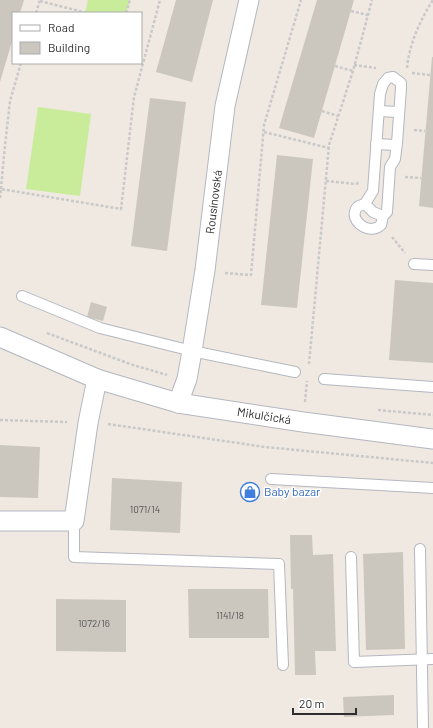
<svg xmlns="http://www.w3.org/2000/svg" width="433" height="728" font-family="Barlow,sans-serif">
<rect width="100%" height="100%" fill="#efe9e1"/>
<g fill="#c9ec9a">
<polygon points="88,0 130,0 126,13 85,13"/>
<polygon points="38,107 91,114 80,196 26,189"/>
</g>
<g fill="#cbc7bf">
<polygon points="0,0 24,0 20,13 13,13 13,38 0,82"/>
<polygon points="176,0 213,0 192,82 156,72"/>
<polygon points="317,0 354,0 314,138 279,128"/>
<polygon points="432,57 433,57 433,208 419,206"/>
<polygon points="150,98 186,102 167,251 131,246"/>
<polygon points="277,155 313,159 297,308 261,305"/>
<polygon points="395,280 433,283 433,363 389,360"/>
<polygon points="91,302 107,307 103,321 87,317"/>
<polygon points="0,445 40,447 38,498 0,497"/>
<polygon points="112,478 182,482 180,533 110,530"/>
<polygon points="290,535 312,535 313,555 333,554 336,651 315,651 316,675 295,675 293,589 291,589"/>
<polygon points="403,552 405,649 366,650 363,554"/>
<polygon points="188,589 268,589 269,638 189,638"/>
<polygon points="56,599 126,600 126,652 56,651"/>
<polygon points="394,695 394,715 344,717 343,697"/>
</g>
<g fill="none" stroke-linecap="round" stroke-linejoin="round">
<defs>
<g id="service">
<path d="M 393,77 L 401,83 L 401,88 L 397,143 L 395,159 L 390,167 L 387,212 L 383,216 L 381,225 C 379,226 378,228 376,228 C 365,232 350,220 356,209 C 358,205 361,206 364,204 C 367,202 370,195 373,191 L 380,94 L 383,84 L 388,78 Z"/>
<polyline points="379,111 398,112"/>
<polyline points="376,144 396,145"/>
<polyline points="365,204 373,212 383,216"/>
<polyline points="414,264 433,265"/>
<polyline points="22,296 100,328 192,351 295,372"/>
<polyline points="324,379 433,387"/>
<polyline points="271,479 433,488"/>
<polyline points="74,521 74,557 279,564 283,665"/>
<polyline points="420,549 423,728"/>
<polyline points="351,557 354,662 433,659"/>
</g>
<g id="minor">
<polyline points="0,337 97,379 178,403 303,422 433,439"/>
<polyline points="178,403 187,379 192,351 205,270 225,106 249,0"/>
<polyline points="0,521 74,521 88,423 97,379"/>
</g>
</defs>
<use href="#service" stroke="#b4b7c1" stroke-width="12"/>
<use href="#minor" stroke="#b4b7c1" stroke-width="21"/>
<g stroke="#c9c9c9" stroke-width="2.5" stroke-dasharray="3 2" stroke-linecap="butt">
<polyline points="40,1 87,13"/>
<polyline points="351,11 368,15"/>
<polyline points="36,13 40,0"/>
<polyline points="126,13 130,0"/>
<polyline points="354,65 376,68"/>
<polyline points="335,66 353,71"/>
<path d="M 407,68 C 409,45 420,20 433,0"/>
<polyline points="412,73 430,75"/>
<polyline points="322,111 338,116"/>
<polyline points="414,130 425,131"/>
<polyline points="264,132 329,148"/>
<polyline points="405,177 421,178"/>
<polyline points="326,181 355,184 359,183"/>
<polyline points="1,189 4,155 10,101 21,63"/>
<polyline points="0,198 1,189 121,209 134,97 160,0"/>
<polyline points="392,237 405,253"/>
<polyline points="225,273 251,275 264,125 301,0"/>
<polyline points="47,333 130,364 167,375"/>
<polyline points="309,364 329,145 353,71 372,0"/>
<polyline points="305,402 307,381"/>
<polyline points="378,410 433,415"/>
<polyline points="0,420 67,422"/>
<polyline points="108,424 265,447 433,463"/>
</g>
<use href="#service" stroke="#fff" stroke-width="10"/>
<use href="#minor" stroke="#fff" stroke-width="19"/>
</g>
<defs>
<symbol id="shop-ring" viewBox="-11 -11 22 22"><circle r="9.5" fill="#fff" stroke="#3f7fe0" stroke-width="1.5"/><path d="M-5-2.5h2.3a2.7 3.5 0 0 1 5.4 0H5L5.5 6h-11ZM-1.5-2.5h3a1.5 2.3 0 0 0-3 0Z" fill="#3f7fe0"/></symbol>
</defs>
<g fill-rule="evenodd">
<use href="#shop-ring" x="239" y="481" width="22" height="22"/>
</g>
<g text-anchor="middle" stroke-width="3" stroke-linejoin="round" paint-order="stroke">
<g font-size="10" fill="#555452">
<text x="145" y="513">1071/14</text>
<text x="230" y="619">1141/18</text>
<text x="94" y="627">1072/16</text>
</g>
<g font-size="12" fill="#2e2e2e" stroke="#fff">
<text transform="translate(214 202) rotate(-83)" y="4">Rousínovská</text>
<text transform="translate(264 416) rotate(9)" y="4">Mikulčická</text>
</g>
<g font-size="12" fill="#366cbe" stroke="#fff" text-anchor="start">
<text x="264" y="496">Baby bazar</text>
</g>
</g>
<rect x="12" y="12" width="130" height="52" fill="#ffffff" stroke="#ababab"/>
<rect x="20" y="25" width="20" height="6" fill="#ffffff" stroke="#ababab"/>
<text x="48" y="32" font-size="12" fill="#2e2e2e">Road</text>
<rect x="20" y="42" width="20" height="12" fill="#cbc7bf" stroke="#ababab"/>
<text x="48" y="52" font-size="12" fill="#2e2e2e">Building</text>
<path d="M293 708v6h63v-6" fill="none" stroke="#2e2e2e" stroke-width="2"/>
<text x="299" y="708" font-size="12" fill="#2e2e2e" stroke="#ffffff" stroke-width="3" paint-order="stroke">20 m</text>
</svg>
